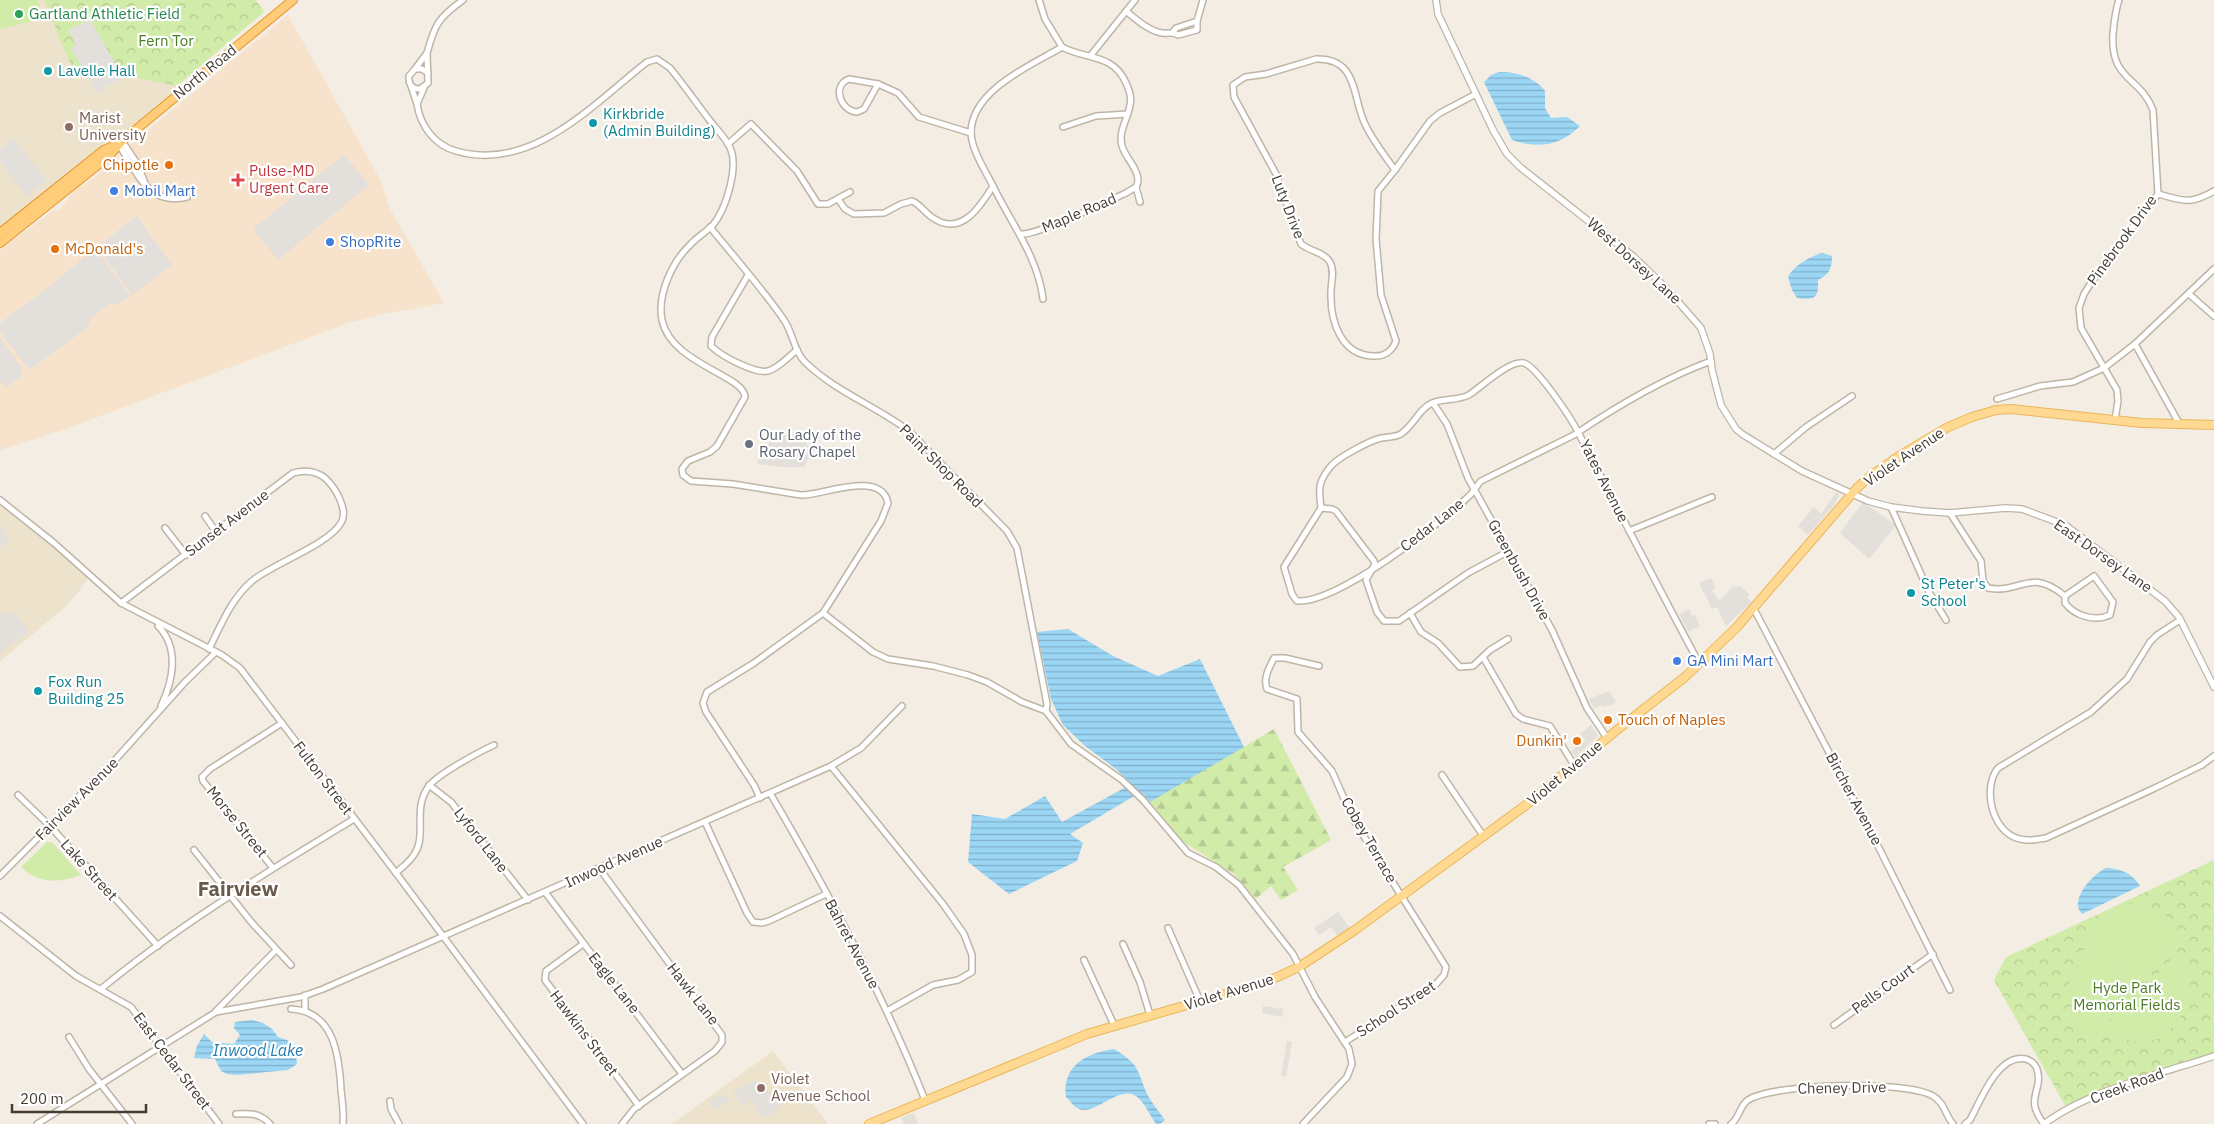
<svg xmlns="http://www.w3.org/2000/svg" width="2214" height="1124" font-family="'IBM Plex Sans',sans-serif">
<defs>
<pattern id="forest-firs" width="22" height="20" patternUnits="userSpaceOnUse" patternTransform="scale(1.25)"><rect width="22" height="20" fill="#d1eba9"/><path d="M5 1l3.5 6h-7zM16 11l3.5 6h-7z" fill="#b5ca92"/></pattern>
<pattern id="park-crowns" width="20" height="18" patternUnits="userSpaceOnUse" patternTransform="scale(1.25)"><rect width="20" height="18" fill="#d1eba9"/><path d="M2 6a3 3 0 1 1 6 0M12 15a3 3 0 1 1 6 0" fill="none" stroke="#b5ca92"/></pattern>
<pattern id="water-rules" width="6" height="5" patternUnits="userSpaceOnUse" patternTransform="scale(1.25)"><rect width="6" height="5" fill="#9bd6f5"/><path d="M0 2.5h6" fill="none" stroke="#80afc7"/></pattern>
</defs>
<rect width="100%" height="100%" fill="#f3ede3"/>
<polygon fill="#f7e3cc" points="288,15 381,181 389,207 444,303 389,313 348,323 63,430 0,450 0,250 54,210 60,209 78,187 90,181 102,171 108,163 116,163 127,154 128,147 132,143"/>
<g fill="#ede2cc">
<polygon points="0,0 130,0 180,92 0,233"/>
<polygon points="0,503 66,555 89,576 80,590 64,608 0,661"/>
<polygon points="773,1051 828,1124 672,1124"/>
</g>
<polygon fill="url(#forest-firs)" points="1274,729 1331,840 1283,867 1298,890 1281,900 1271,886 1256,899 1234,874 1182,841 1150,802"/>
<g fill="url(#park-crowns)">
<polygon points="44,0 256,0 264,12 177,86 71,65"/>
<polygon points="2214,860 2214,1059 2067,1109 1994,980 2006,957"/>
</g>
<g fill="#d1eba9">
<polygon points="0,0 38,0 40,8 35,20 0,29"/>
<path d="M 47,842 L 52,842 L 81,875 C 60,883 38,884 21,867 Z"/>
<path d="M 2135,903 C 2159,909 2168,914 2181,934 L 2140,983 L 2137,983 L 2084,938 C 2098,920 2112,906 2135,903 Z"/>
<path d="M 2085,948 L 2132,989 L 2132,992 L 2093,1039 C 2071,1025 2064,992 2073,969 C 2076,962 2081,955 2085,948 Z"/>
<path d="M 2174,956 C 2194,974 2197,999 2178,1020 L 2145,992 L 2145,988 Z"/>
<path d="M 2137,997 L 2141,997 L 2173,1025 C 2154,1050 2132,1044 2109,1030 Z"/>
</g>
<g fill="#e3e0dc">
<polygon points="88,20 91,21 123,77 97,93 71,48 76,45 68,30"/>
<polygon points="13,138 47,181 27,196 0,161 0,150"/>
<polygon points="344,154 369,185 278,260 253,229"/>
<polygon points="137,216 172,265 132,295 97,247"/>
<polygon points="95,248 130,296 120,303 110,304 91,318 87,328 29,370 0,331 0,323 49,287"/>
<polygon points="0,337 22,368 20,370 23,375 5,388 0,381"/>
<polygon points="778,430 803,436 811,453 804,467 782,467 757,464 762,446 767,447 770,440"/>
<polygon points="1837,491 1839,496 1835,504 1808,535 1798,526 1814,507 1821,514"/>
<polygon points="1863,502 1896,525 1869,559 1840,533"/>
<polygon points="0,524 11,539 0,548"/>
<polygon points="1711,578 1716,588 1712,590 1719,601 1734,585 1736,587 1739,585 1750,595 1747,598 1752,602 1726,626 1717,607 1712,609 1699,583"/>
<polygon points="1689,609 1692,616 1695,615 1700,626 1688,632 1679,614"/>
<polygon points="7,611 11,615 15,613 29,632 0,653 0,616"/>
<polygon points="1609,691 1616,702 1610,706 1603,707 1601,705 1594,709 1589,699"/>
<polygon points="1591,725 1598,736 1576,757 1571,751 1585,740 1580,734"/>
<polygon points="1338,912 1350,928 1338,937 1331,927 1319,935 1314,928"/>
<polygon points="1263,1006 1283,1009 1282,1017 1262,1013"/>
<polygon points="1287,1041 1292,1042 1286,1077 1281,1076"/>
<polygon points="755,1080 757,1083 760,1081 781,1106 768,1117 761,1117 751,1101 741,1106 733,1092"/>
<polygon points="719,1095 732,1100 713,1111 709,1106 711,1105 709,1102"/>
<polygon points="914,1113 918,1124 904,1124 901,1118"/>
</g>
<g fill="url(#water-rules)">
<path d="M 1499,72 C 1515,71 1536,78 1545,91 L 1545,108 L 1551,118 L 1567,117 L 1580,126 C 1560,146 1538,149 1512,140 L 1484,82 L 1491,75 Z"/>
<path d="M 1822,253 L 1832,256 C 1832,268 1829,275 1818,280 C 1819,299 1814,300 1797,298 L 1792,290 L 1788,277 C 1793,266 1811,256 1822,253 Z"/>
<polygon points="1068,629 1113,656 1158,676 1200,659 1244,747 1150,802 1116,769 1085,746 1063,725 1051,699 1037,632"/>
<polygon points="1126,787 1136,795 1070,834 1083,843 1077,861 1009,894 968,862 972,814 1005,819 1045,796 1062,822"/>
<path d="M 2106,868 C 2120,868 2133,874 2140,886 L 2082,914 C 2068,900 2093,874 2106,868 Z"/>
<polygon points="252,1020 263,1023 272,1029 278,1037 287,1040 295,1046 297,1064 288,1070 237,1075 227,1074 221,1071 215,1059 194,1058 197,1046 204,1034 212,1042 234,1044 240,1035 234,1028 235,1022"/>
<path d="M 1114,1049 C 1140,1065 1136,1068 1147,1094 C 1152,1103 1159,1112 1165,1120 L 1160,1124 L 1156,1124 C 1150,1115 1144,1102 1136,1096 C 1119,1084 1093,1118 1077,1108 C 1073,1106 1070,1100 1066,1097 C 1062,1065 1087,1053 1114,1049 Z"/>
</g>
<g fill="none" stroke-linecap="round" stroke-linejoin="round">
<defs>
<g id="minor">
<path d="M 1039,0 L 1045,19 L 1062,47 C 1086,60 1113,53 1126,83 C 1129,90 1132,97 1130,105 C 1128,119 1118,131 1122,146 C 1125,158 1144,174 1136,187 L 1140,202"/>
<path d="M 1127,12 C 1137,20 1149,31 1162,33 C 1169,34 1172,31 1178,35 L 1197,30 L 1197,21 L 1203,0"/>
<polyline points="1173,32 1176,28 1197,21"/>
<path d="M 427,53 C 435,24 438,18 463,0"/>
<polyline points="1091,55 1135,0"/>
<path d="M 1316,59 C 1359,58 1352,98 1365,124 C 1373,141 1385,156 1395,170 L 1378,191 L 1376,239 L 1381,295 L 1396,341 C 1393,350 1385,356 1376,356 C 1341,357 1330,321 1331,292 C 1331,281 1335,272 1330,262 C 1324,252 1309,251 1301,244 L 1276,174 L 1234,97 L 1233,85 L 1245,77 L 1266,74 Z"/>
<path d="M 415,69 L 427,53 L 428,83 L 420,89 C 412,89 408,84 409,76 L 415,69 L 422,69 L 428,73"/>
<path d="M 849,79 L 878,84 L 864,109 L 857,112 C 841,111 831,86 849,79 Z"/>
<polyline points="878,84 898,93 919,117 971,133"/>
<polyline points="411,86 417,104 424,88"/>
<path d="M 417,104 C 420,125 434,145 456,151 C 532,173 593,104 647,62 L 657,59 L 670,68 C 684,85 697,104 711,122 C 718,131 727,139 731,150 C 738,169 726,209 713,225 C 706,232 697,237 690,245 C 672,262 657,295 662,320 C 671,364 744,375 745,397 L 717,446 L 710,452 L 688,461 L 682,469 L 683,475 L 691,481 L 733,484 L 801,495 C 821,496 881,469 888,503 L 881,521 L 823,613 L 754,663 L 707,692 L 703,703 L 706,712 L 754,785 L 760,798"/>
<polyline points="1063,127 1096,116 1128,114"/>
<polyline points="122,141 138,165 146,186"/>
<path d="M 118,144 C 137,170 146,207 187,197"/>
<polyline points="728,144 751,124 797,171 818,204 828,204 850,192"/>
<polyline points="1395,170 1430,121 1440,113 1476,94"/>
<path d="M 993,186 C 1011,223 1038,257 1043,299"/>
<path d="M 2158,194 C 2184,201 2190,205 2214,191"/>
<path d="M 838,199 L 845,209 L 854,214 L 884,213 L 901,204 L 912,201 C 921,205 925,213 933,218 C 961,237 980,207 993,186 C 985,170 972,151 971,133 C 971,90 1032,65 1062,47"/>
<path d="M 710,227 C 735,258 762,288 784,320 C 793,333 794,351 804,361 C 834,391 876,406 909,431 L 1007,531 L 1017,548 L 1047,704 L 1046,711"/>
<path d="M 1020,234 C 1037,236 1106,202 1126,193 L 1136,187"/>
<path d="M 748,275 L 712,337 L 711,346 C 721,356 755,374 768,371 C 779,368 789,356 797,350"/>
<polyline points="2189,294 2214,316"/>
<polyline points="2135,344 2180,425"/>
<polyline points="1997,399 2040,386 2073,382 2104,368 2135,344 2214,269"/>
<polyline points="1433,403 1447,424 1468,478 1552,630 1587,708 1607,738"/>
<path d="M 2115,420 L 2118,401 L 2117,390 L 2081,328 L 2079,308 L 2084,294 L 2096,275 L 2158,194 L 2153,110 C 2140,76 2110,81 2113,34 C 2114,23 2115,11 2119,0"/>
<polyline points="1774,454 1806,427 1852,396"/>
<polyline points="0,500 54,543 121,603 222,655 240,668 399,877 583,1124"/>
<polyline points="1891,507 1929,592 1946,620"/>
<polyline points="1321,508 1332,509 1336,511 1374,561 1375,564 1366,580 1377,612 1384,621 1399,621 1468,573 1509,551"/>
<path d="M 1950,513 L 1981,561 L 1983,581 L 1988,588 C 2021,594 2029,567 2065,596"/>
<polyline points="205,516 216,532"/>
<polyline points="165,528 186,555"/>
<polyline points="1629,531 1712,497"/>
<path d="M 2094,576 L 2113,602 L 2110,615 C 2095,622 2075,616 2065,603 L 2065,596 Z"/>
<path d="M 121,603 L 293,473 C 304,470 316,471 325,478 C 335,487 349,510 341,523 C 328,545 272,564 252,581 C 231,599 221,625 209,649"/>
<polyline points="1754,609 1878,846 1950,990"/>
<polyline points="823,613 873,652 888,659 933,666 968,675 987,682 1022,702 1046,711 1071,744 1122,780 1143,800 1188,853 1216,867 1239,885 1293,954 1315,997 1349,1049 1352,1064 1347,1077 1303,1124"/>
<polyline points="1410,613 1421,632 1438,643 1460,667 1473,666 1490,650 1508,639"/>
<path d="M 2180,620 L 2157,635 L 2150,642 L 2127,679 L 2091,712 L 1998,768 C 1983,787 1991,825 2012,836 C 2023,842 2035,840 2046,838 L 2155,788 L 2202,765 L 2214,756"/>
<path d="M 158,626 C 180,648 173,681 161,706"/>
<polyline points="1483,657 1516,714 1523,719 1550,726 1574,765"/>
<path d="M 1699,663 C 1658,587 1618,509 1578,432 C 1571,418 1537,367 1524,363 C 1511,359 1481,387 1469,395 C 1457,401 1444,398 1432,403 C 1418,409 1413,428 1399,435 C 1394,437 1387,437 1381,438 C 1369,441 1339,457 1331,466 C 1317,483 1319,489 1321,508 L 1284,567 L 1292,594 L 1297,601 C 1336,604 1440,524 1469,496 C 1474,492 1476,486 1481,481 L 1574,435 C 1617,406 1662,379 1711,361"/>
<path d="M 1319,666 L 1285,658 L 1274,658 C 1269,668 1263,678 1267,689 L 1297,699 L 1298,732 L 1332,771 L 1353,819 L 1446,967 L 1444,975 L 1436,984 L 1345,1042"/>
<polyline points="831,766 943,904 964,934 972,955 972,972 958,980 933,985 887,1011"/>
<polyline points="1442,775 1484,837"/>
<polyline points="429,785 451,802 528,900"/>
<path d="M 770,793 C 828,892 883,994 925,1100"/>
<polyline points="18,795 50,826 158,946"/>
<polyline points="705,822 747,913 753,922 762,923 769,921 826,894"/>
<polyline points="194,850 252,923 291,965"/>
<polyline points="273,868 203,781 202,777 210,769 282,723"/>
<polyline points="599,868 722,1035 722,1042 715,1051 634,1109 622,1124"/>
<path d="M 396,873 C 402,867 411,861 415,853 C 427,834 412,808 429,786 C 438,774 479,752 494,745"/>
<polyline points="0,876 116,759 185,682 216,652"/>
<polyline points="545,892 682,1074"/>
<polyline points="0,916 76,976 131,1007 219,1124"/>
<polyline points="1168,928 1200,1001"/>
<polyline points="583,944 546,971 545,980 639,1106"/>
<polyline points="1123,944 1140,982 1150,1015"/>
<polyline points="1084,960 1114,1025"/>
<path d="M 101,989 C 180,924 267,872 354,819"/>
<polyline points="305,995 305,1010"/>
<path d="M 291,1009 C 334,1011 339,1055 341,1089 C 342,1100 344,1112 343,1124"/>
<polyline points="216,1011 276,950"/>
<polyline points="1834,1025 1933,954"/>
<polyline points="69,1037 89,1069 132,1124"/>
<polyline points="390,1101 391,1109 399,1124"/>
<path d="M 236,1114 C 250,1113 260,1113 270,1124"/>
<polyline points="37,1124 216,1012 301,997 323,989 831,766 861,748 902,706"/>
<polyline points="1709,1124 1715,1124"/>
<path d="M 1731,1124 C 1740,1118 1739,1106 1748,1100 C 1775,1083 1906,1080 1933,1096 C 1945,1103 1945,1115 1953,1124"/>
<path d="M 1965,1124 L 1970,1120 C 1981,1100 1998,1053 2026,1059 C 2032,1061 2035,1064 2037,1069 C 2044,1092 2023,1097 2044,1124"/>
</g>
<g id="tertiary">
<polyline points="1436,0 1438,14 1493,130 1507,154 1520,167 1634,257 1667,289 1701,328 1710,354 1712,370 1721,405 1736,429 1742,434 1802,471 1868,501 1891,507 1922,511 1950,513 2005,508 2022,509 2065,525 2165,601 2179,617 2214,687"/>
<path d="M 2044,1124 C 2090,1090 2160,1074 2214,1056"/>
</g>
<polyline id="primary" points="869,1124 1087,1034 1266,982 1299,967 1355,930 1526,805 1617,730 1685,677 1737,627 1857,488 1869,477 1899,456 1948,427 1972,417 1996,410 2011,409 2142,423 2214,425"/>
<g id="trunk">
<polyline points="0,233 104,150 118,144"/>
<polyline points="0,243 109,156 122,141 293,0"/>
</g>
</defs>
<use href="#minor" stroke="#bfb5a6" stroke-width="8"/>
<use href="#tertiary" stroke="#bfb5a6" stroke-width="8"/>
<use href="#primary" stroke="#ebb659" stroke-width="10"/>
<use href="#trunk" stroke="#e89629" stroke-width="10"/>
<use href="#minor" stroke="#fff" stroke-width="5"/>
<use href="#tertiary" stroke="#fff" stroke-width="5.5"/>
<use href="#primary" stroke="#ffd991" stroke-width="8"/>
<use href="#trunk" stroke="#ffcd7a" stroke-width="8"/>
</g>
<circle fill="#2e9e5b" stroke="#fff" stroke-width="2" cx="19" cy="14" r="5"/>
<g fill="#0f9aa8" stroke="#fff" stroke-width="2">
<circle cx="48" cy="71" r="5"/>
<circle cx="593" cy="123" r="5"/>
<circle cx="1911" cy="593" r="5"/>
<circle cx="38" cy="691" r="5"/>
</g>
<g fill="#8d6e63" stroke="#fff" stroke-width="2">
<circle cx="69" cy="127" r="5"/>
<circle cx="761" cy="1088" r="5"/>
</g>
<g fill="#e8710a" stroke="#fff" stroke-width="2">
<circle cx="169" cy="165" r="5"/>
<circle cx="55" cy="249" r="5"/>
<circle cx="1608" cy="720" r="5"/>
<circle cx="1577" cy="741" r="5"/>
</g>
<path fill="#e0444e" stroke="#fff" stroke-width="2" d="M235.5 172.5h5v5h5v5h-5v5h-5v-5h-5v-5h5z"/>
<g fill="#3f7fe0" stroke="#fff" stroke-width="2">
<circle cx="114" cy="191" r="5"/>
<circle cx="330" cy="242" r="5"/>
<circle cx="1677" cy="661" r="5"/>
</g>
<circle fill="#6b7280" stroke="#fff" stroke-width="2" cx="749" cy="444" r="5"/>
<g text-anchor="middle" stroke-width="4.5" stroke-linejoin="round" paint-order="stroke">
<g font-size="15" fill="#27864d" stroke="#fff" text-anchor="start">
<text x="29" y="19">Gartland Athletic Field</text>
</g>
<g font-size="15" fill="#4a7b23" stroke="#fff">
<text x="166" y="46">Fern Tor</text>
<text x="2127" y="993">Hyde Park<tspan x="2127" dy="17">Memorial Fields</tspan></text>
</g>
<g font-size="15" fill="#0d838f" stroke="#fff" text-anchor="start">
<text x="58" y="76">Lavelle Hall</text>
<text x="603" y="119">Kirkbride<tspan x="603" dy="17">(Admin Building)</tspan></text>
<text x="1921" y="589">St Peter's<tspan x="1921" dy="17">School</tspan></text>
<text x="48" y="687">Fox Run<tspan x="48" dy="17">Building 25</tspan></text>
</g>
<g font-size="15" fill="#453d33" stroke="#fff">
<text transform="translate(205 72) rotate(-39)" y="5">North Road</text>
<text transform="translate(1288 207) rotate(69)" y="5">Luty Drive</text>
<text transform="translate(1079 213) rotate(-23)" y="5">Maple Road</text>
<text transform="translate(2122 240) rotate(-54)" y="5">Pinebrook Drive</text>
<text transform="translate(1634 261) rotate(42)" y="5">West Dorsey Lane</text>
<text transform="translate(1904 457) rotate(-34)" y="5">Violet Avenue</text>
<text transform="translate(941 466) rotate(45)" y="5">Paint Shop Road</text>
<text transform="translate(1604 481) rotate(63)" y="5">Yates Avenue</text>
<text transform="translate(227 523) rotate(-37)" y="5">Sunset Avenue</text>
<text transform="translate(1432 525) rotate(-38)" y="5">Cedar Lane</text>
<text transform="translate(2103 556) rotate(35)" y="5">East Dorsey Lane</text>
<text transform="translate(1519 570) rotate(61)" y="5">Greenbush Drive</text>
<text transform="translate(1565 773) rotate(-40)" y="5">Violet Avenue</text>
<text transform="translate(323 778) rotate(53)" y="5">Fulton Street</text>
<text transform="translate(77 799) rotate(-45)" y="5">Fairview Avenue</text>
<text transform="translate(1854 799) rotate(62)" y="5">Bircher Avenue</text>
<text transform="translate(237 822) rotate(51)" y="5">Morse Street</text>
<text transform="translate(481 840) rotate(52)" y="5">Lyford Lane</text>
<text transform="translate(1369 840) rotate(60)" y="5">Cobey Terrace</text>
<text transform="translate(614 862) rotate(-24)" y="5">Inwood Avenue</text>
<text transform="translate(89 870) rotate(48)" y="5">Lake Street</text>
<text transform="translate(852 944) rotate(62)" y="5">Bahret Avenue</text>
<text transform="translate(614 983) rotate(52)" y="5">Eagle Lane</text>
<text transform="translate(1883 989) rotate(-36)" y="5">Pells Court</text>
<text transform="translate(1229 992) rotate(-17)" y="5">Violet Avenue</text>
<text transform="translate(693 994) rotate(52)" y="5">Hawk Lane</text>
<text transform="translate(1396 1009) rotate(-33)" y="5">School Street</text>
<text transform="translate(584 1033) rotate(53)" y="5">Hawkins Street</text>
<text transform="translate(172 1061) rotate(53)" y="5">East Cedar Street</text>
<text transform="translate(2127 1086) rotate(-20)" y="5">Creek Road</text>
<text transform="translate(1842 1088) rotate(-1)" y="5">Cheney Drive</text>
</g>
<g font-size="15" fill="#785e54" stroke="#fff" text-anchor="start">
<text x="79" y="123">Marist<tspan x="79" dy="17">University</tspan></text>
<text x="771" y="1084">Violet<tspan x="771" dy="17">Avenue School</tspan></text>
</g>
<g font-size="15" fill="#c56008" stroke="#fff" text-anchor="end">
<text x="159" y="170">Chipotle</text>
<text x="65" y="254" text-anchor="start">McDonald's</text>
<text x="1618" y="725" text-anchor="start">Touch of Naples</text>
<text x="1567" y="746">Dunkin'</text>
</g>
<g font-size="15" fill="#be3a42" stroke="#fff" text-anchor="start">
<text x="249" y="176">Pulse-MD<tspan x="249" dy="17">Urgent Care</tspan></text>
</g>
<g font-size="15" fill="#366cbe" stroke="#fff" text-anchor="start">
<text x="124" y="196">Mobil Mart</text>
<text x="340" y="247">ShopRite</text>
<text x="1687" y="666">GA Mini Mart</text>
</g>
<g font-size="15" fill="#5b616d" stroke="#fff" text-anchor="start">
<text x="759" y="440">Our Lady of the<tspan x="759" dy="17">Rosary Chapel</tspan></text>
</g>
<g font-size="16" font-style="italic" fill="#257db0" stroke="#fff">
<text x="258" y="1056">Inwood Lake</text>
</g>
<g font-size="20" font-weight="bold" fill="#695a4a" stroke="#fff">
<text x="238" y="896">Fairview</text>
</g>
</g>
<path d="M12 1104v8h134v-8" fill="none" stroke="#453d33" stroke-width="2.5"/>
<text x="20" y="1104" font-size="15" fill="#453d33" stroke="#ffffff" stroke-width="4" paint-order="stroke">200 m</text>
</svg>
